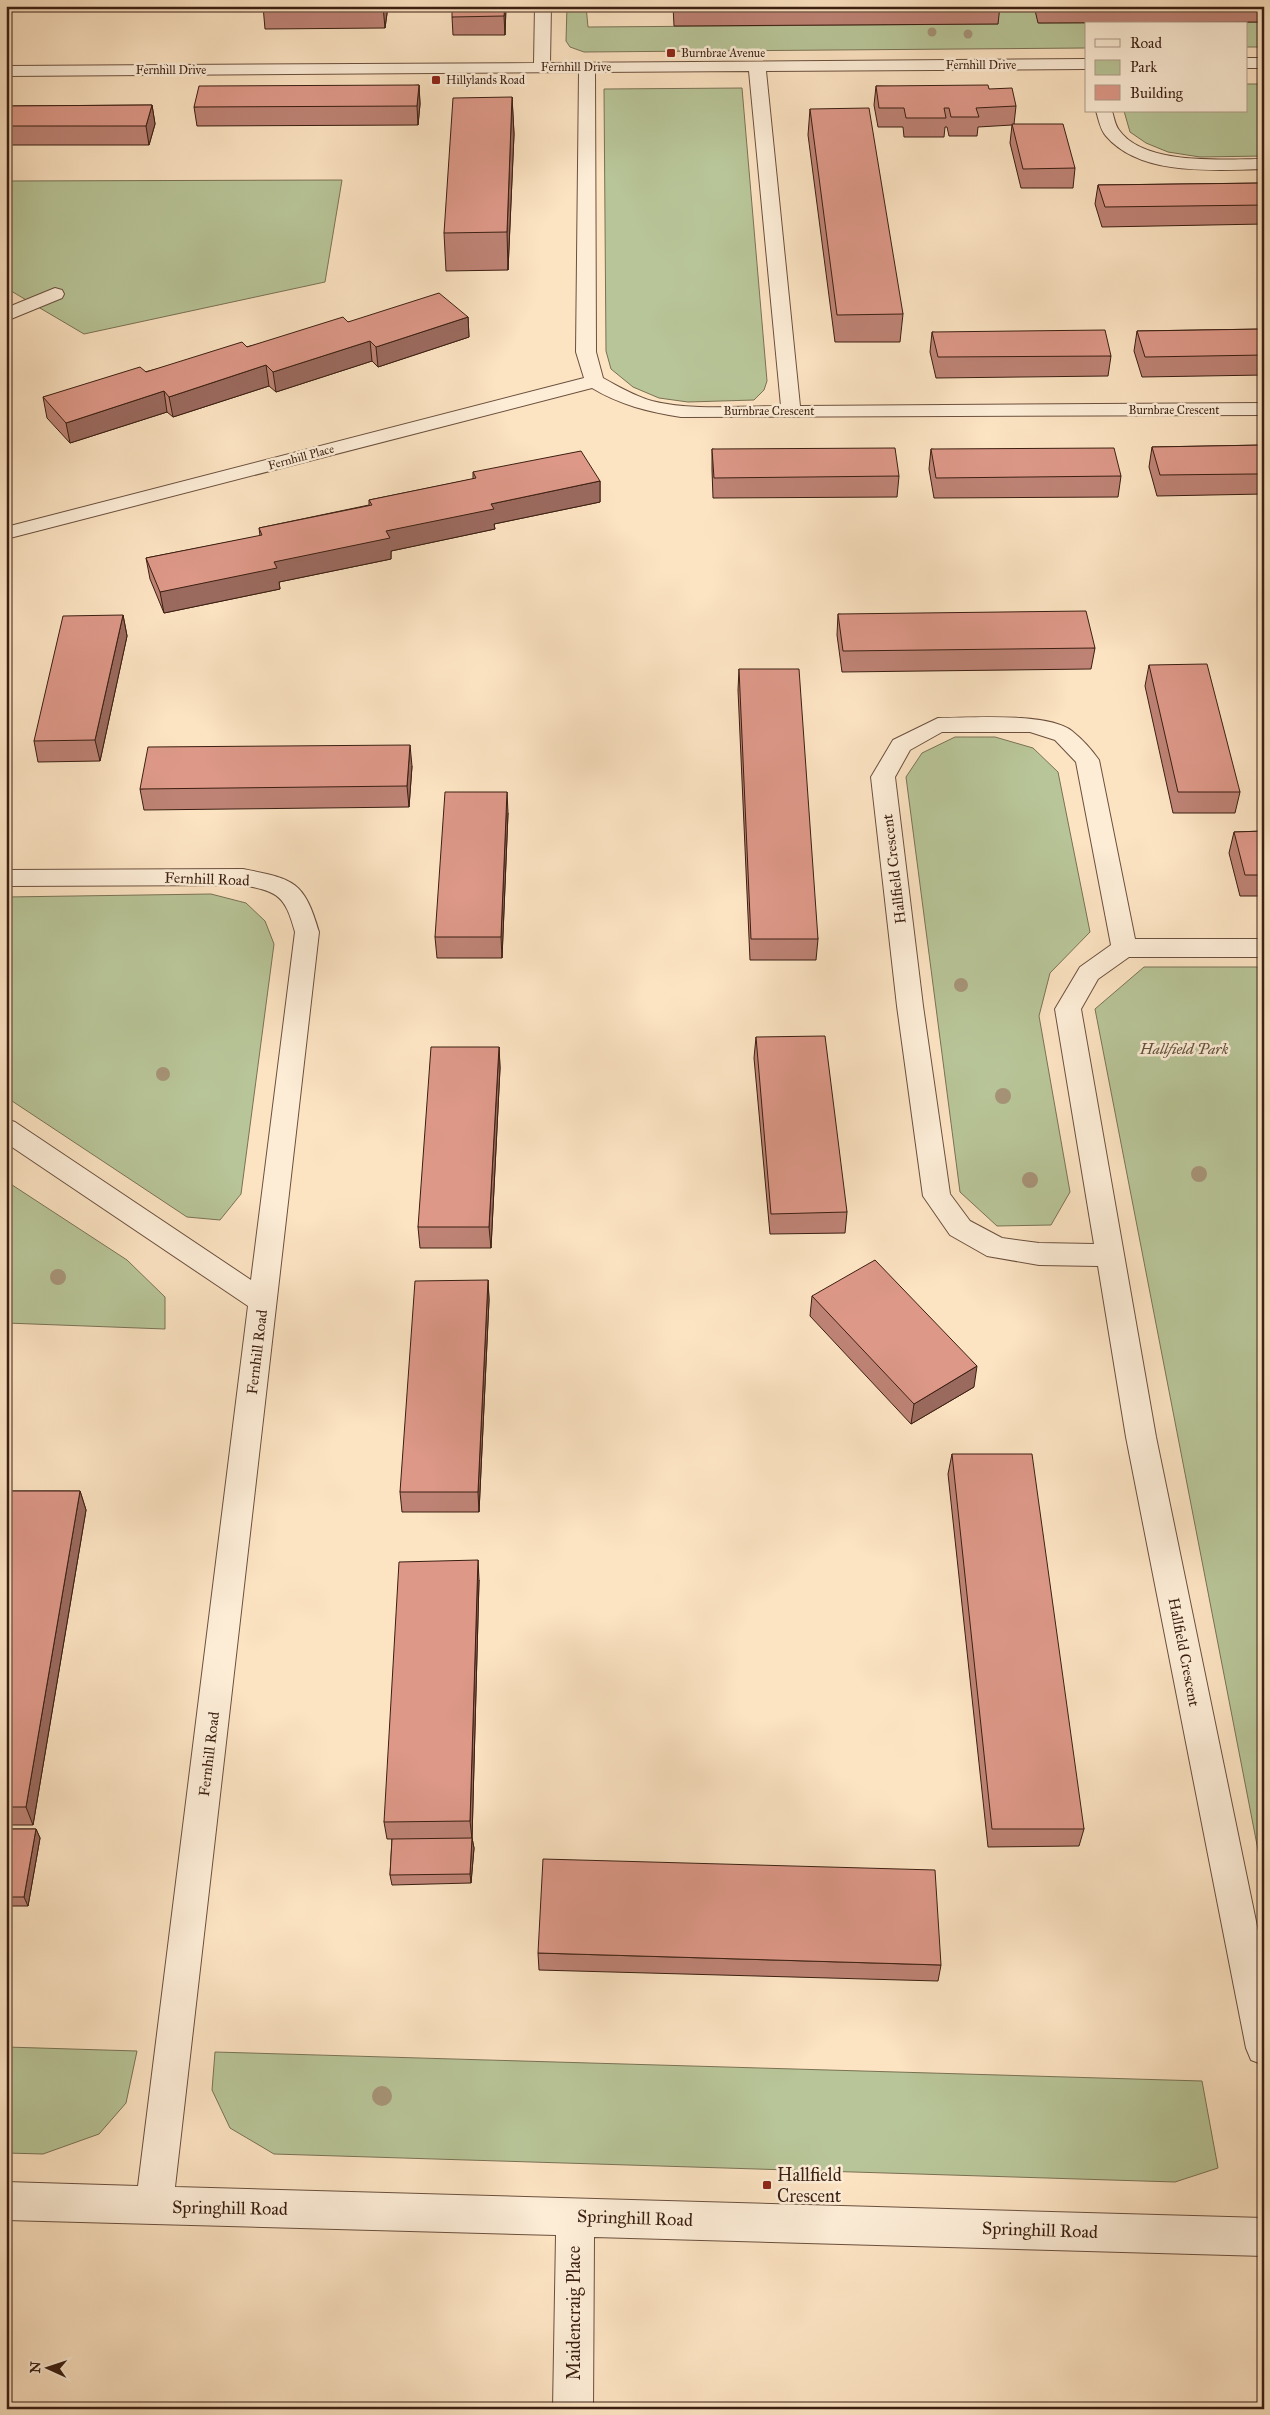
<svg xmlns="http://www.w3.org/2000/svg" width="1270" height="2415" font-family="'IM FELL Great Primer',serif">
<rect width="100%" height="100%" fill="#fce3c2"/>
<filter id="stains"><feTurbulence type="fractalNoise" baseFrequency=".004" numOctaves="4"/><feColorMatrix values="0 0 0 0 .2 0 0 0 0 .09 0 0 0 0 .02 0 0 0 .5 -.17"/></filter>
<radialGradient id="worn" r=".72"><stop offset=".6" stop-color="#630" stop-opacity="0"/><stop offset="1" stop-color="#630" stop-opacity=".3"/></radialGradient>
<g fill="#b8c598" stroke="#7a7255">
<polygon points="567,6 586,6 588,27 998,24 994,6 1034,6 1039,23 1264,22 1264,47 1246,47 1246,24 1086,24 1086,48 584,52 570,47 566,41"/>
<polygon points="1246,84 1264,84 1264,156 1200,157 1168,152 1146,143 1130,132 1124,111 1246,111"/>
<polygon points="742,88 767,381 764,390 754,400 688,402 659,398 633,387 611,369 606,351 604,89"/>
<polygon points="342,180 325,282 84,334 6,288 6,181"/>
<polygon points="955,737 995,737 1033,748 1058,772 1090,932 1050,973 1039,1016 1070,1192 1051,1225 997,1226 960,1192 906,777 922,753"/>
<polygon points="211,894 246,903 265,921 274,944 241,1194 220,1220 187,1217 6,1097 6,897"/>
<polygon points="1144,967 1264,967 1264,1881 1095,1009"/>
<polygon points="6,1181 127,1260 165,1297 165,1329 6,1323"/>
<polygon points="6,2047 137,2051 126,2103 99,2134 43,2154 6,2153"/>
<polygon points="215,2052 1202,2081 1218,2168 1175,2182 274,2154 230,2128 212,2090"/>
</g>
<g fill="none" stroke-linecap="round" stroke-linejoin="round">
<defs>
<g id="minor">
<path d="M 535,6 L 551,6 L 550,63 L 1086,59 L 1086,69 L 766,71 L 800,406 L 1264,403 L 1264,415 L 681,417 C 649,412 620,405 592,388 L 6,539 L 6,527 L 584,378 L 576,352 L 579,72 L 6,76 L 6,66 L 534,63 ZM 749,71 L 781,406 C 740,406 691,411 652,401 C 635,396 619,387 603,378 L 596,352 L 595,72 Z"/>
<rect x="1246" y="58" width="18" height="10"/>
<path d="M 1096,111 L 1112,111 C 1114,117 1115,125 1119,130 C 1144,166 1225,159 1264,159 L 1264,169 C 1216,170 1141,177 1106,136 C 1100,129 1099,120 1096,111 Z"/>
<polygon points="55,288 62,290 64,294 62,298 6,321 6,308"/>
<path d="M 938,718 C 970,718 1048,712 1072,731 C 1082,739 1092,750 1099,760 L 1135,939 L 1264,939 L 1264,957 L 1129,957 L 1098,979 L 1081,1009 L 1156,1437 L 1264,1960 L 1264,2065 L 1251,2060 L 1246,2048 L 1126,1437 L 1098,1266 L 1039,1265 L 987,1256 L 950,1235 L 923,1196 L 897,1006 L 871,777 L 893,740 ZM 942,732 L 1030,732 L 1055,740 L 1076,762 L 1111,945 L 1080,967 L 1055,1009 L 1094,1244 L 1039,1243 L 1002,1238 L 970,1221 L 950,1194 L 923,1006 L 895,777 L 910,750 Z"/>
<path d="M 243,869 C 293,879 304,880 319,932 L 175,2187 L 1264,2218 L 1264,2256 L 594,2237 L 593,2409 L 553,2409 L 556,2235 L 6,2220 L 6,2182 L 138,2186 L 248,1306 L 6,1143 L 6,1119 L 15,1122 L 251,1280 L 295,932 C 285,896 279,892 243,885 L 6,886 L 6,870 Z"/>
</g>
</defs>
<use href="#minor" stroke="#6b503e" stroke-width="2"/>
<use href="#minor" fill="#fdedd7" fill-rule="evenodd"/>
</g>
<g fill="#a69377">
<circle cx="932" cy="32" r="4.5"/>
<circle cx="968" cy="34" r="4.5"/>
<circle cx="961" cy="985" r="7"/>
<circle cx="163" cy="1074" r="7"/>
<circle cx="1003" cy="1096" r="8"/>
<circle cx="1199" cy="1174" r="8"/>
<circle cx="1030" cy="1180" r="8"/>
<circle cx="58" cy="1277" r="8"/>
<circle cx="382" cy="2096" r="10"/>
</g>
<g fill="#be8375" stroke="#3b1f12">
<polygon points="263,6 388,6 385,28 265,29"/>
<polygon points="506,6 505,35 453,35 452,17"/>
<polygon points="673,6 1000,6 998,24 674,26"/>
<polygon points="1034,6 1264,6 1264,22 1038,23"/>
<polygon points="419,85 420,104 418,125 197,126 194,107"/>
<polygon points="876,86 989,89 1016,106 1014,124 1075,168 1073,188 1021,188 1010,143 1012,125 978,127 977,136 949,136 947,127 945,127 944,137 904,137 903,127 878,127 874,105"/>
<polygon points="512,97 514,134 508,270 446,271 444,233"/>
<polygon points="152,105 155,124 149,145 6,145 6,106"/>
<polygon points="810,109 903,314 900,342 835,342 808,135"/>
<polygon points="1264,183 1264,224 1102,227 1095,204 1098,185"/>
<polygon points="468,317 469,337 378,367 372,361 276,392 269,386 173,417 167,412 70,443 47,418 43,397 348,322"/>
<polygon points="1264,329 1264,375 1142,377 1134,351 1137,331"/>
<polygon points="932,332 1111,356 1108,376 936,378 930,352"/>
<polygon points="1264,445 1264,494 1157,496 1149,467 1152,447"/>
<polygon points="712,449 899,476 897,497 713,498 712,470"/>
<polygon points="931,449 1121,476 1118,497 934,498 929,469"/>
<polygon points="473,472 600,481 600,502 494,524 495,529 391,551 391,559 279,582 280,589 164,613 150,579 146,558 260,536 259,528 369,505 369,500 473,479"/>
<polygon points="838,614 1095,648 1091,669 842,672 837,635"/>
<polygon points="123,615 127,636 100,761 38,762 34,741"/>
<polygon points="1149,665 1240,792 1235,813 1173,813 1145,686"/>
<polygon points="739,669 818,939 816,960 750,960 738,690"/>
<polygon points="412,766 409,807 144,810 140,789"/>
<polygon points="508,813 502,958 437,958 435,937"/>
<polygon points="1264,831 1264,896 1240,896 1229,853 1234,832"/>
<polygon points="756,1037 847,1212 845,1233 770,1234 754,1058"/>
<polygon points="499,1047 500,1068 491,1248 420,1248 418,1227"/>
<polygon points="488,1280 489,1300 479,1512 402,1512 400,1492"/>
<polygon points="812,1296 974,1387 911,1424 810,1316"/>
<polygon points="952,1454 1084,1829 1079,1846 988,1847 948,1474"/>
<polygon points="6,1491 80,1491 86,1510 33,1825 6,1825"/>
<polygon points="479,1580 472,1838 474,1848 471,1883 392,1885 390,1875 392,1839 387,1839 384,1822"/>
<polygon points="6,1829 36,1829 40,1838 28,1906 6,1906"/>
<polygon points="538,1953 941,1965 938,1981 539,1970"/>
</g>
<g fill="#9b6a5f" stroke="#3b1f12">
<polygon points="383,6 388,6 385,28"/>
<polygon points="505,6 506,6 505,35 504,16"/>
<polygon points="419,85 420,104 418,125 417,106"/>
<polygon points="512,97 514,134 508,270 507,232"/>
<polygon points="152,105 155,124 149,145 146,126"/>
<polygon points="468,317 469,337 378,367 376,347"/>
<polygon points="370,341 372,361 276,392 273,372"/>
<polygon points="266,365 269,386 173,417 169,397"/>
<polygon points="164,391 167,412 70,443 66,423"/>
<polygon points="600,481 600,502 494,524 495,529 391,551 391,559 279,582 280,589 164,613 160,592 274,562 386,531 491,504"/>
<polygon points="123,615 127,636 100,761 95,740"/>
<polygon points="410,745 412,766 409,807 407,786"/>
<polygon points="507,792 508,813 502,958 501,937"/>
<polygon points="499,1047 500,1068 491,1248 489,1227"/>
<polygon points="488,1280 489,1300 479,1512 478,1492"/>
<polygon points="977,1366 974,1387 911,1424 914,1404"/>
<polygon points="80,1491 86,1510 33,1825 26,1807"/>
<polygon points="478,1560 479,1580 472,1839 470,1821"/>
<polygon points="36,1829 40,1838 28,1906 24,1897"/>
<polygon points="472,1838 474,1848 471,1883 470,1874"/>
</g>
<g fill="#dd9888" stroke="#3b1f12">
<polygon points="452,6 505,6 504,16 452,17"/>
<polygon points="419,85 417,106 194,107 199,86"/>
<polygon points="988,85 989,89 1012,88 1016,106 976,108 979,117 951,117 949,108 944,108 946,118 906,118 904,108 879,108 876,86"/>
<polygon points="512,97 507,232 444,233 453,98"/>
<polygon points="152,105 146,126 6,126 6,106"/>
<polygon points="869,108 903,314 837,315 810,109"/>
<polygon points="1012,124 1063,124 1075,168 1023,169"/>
<polygon points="1264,183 1264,205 1105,207 1098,185"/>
<polygon points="439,293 468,317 376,347 370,341 273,372 266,365 169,397 164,391 66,423 43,397 140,367 146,372 242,342 247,347 343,317 348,322"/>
<polygon points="1264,329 1264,355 1145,357 1137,331"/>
<polygon points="1105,330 1111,356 938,357 932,332"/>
<polygon points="1264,445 1264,474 1253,474 1160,475 1152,447"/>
<polygon points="895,448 899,476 714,478 712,449"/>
<polygon points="1114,448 1121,476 936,478 931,449"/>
<polygon points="581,451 600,481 491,504 494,509 386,531 390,538 274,562 277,568 160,592 146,558 262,535 259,528 372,505 369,500 476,478 473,472"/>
<polygon points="1086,611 1095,648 843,651 838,614"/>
<polygon points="123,615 95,740 34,741 63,616"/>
<polygon points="1207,664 1240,792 1178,792 1149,665"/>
<polygon points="739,669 799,669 818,939 751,939"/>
<polygon points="410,745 407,786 140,789 148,747"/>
<polygon points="445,792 507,792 501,937 435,937"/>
<polygon points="1264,831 1264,875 1245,875 1234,832"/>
<polygon points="825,1036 847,1212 771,1214 756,1037"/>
<polygon points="431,1047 499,1047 489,1227 418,1227"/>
<polygon points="875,1260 977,1366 914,1404 812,1296"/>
<polygon points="488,1280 478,1492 400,1492 415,1281"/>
<polygon points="952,1454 1032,1454 1084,1829 992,1829"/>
<polygon points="6,1491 80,1491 26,1807 6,1807"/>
<polygon points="478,1560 470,1821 384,1822 399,1562"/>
<polygon points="6,1829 36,1829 24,1897 6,1897"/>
<polygon points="472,1838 470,1874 390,1875 392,1839"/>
<polygon points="543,1859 935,1870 941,1965 538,1953"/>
</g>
<g fill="#8f2418" stroke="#fdedd7" stroke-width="2">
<rect x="666" y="48" width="10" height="10" rx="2.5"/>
<rect x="431" y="75" width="10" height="10" rx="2.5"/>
<rect x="762" y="2180" width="10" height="10" rx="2.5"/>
</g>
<g text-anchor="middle" stroke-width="5" stroke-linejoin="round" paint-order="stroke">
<g font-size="12" fill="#3b1f12" stroke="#fdedd7" text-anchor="start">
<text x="681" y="57">Burnbrae Avenue</text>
<text x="446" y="84">Hillylands Road</text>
</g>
<g font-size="12" fill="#3b1f12" stroke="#fdedd7">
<text x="981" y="69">Fernhill Drive</text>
<text x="576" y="71">Fernhill Drive</text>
<text x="171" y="74">Fernhill Drive</text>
<text x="1174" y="414">Burnbrae Crescent</text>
<text x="769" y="415">Burnbrae Crescent</text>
<text transform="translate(301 457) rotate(-15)" y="4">Fernhill Place</text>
</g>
<g font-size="15" fill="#3b1f12" stroke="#fdedd7">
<text transform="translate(894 869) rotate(-97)" y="5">Hallfield Crescent</text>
<text transform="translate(207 879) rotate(2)" y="5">Fernhill Road</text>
<text transform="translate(257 1352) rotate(-83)" y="5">Fernhill Road</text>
<text transform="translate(1184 1652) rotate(79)" y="5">Hallfield Crescent</text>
<text transform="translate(209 1754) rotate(-83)" y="5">Fernhill Road</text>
</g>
<g font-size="15" font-style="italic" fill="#60513a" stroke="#fdedd7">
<text x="1184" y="1054">Hallfield Park</text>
</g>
<g font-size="18" fill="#3b1f12" stroke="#fdedd7" text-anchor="start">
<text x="777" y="2181">Hallfield<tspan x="777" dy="21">Crescent</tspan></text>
</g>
<g font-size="18" fill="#3b1f12" stroke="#fdedd7">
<text transform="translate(230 2208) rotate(1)" y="6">Springhill Road</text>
<text transform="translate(635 2218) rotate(2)" y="6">Springhill Road</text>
<text transform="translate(1040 2230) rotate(2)" y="6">Springhill Road</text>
<text transform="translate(574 2313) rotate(-90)" y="6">Maidencraig Place</text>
</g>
</g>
<rect width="1270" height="2415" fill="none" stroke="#fce3c2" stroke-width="25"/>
<rect x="8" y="8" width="1255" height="2400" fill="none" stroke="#3b1f12" stroke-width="2.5"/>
<rect x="12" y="12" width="1245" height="2390" fill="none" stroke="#3b1f12"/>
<rect x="1085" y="22" width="162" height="90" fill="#fdedd7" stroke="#af9b88"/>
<rect x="1095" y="39" width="25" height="8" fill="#fdedd7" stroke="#af9b88"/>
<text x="1130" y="48" font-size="15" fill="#3b1f12">Road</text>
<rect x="1095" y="60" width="25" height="15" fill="#b8c598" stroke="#af9b88"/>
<text x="1130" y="72" font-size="15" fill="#3b1f12">Park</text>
<rect x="1095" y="85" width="25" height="15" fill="#dd9888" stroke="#af9b88"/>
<text x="1130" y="98" font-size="15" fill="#3b1f12">Building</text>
<g transform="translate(48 2368) rotate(273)" stroke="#fdedd7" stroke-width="4" paint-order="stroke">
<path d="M0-4L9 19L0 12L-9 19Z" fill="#3b1f12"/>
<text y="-8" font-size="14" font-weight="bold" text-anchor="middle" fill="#3b1f12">N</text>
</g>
<rect width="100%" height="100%" filter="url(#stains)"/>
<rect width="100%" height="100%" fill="url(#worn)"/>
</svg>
